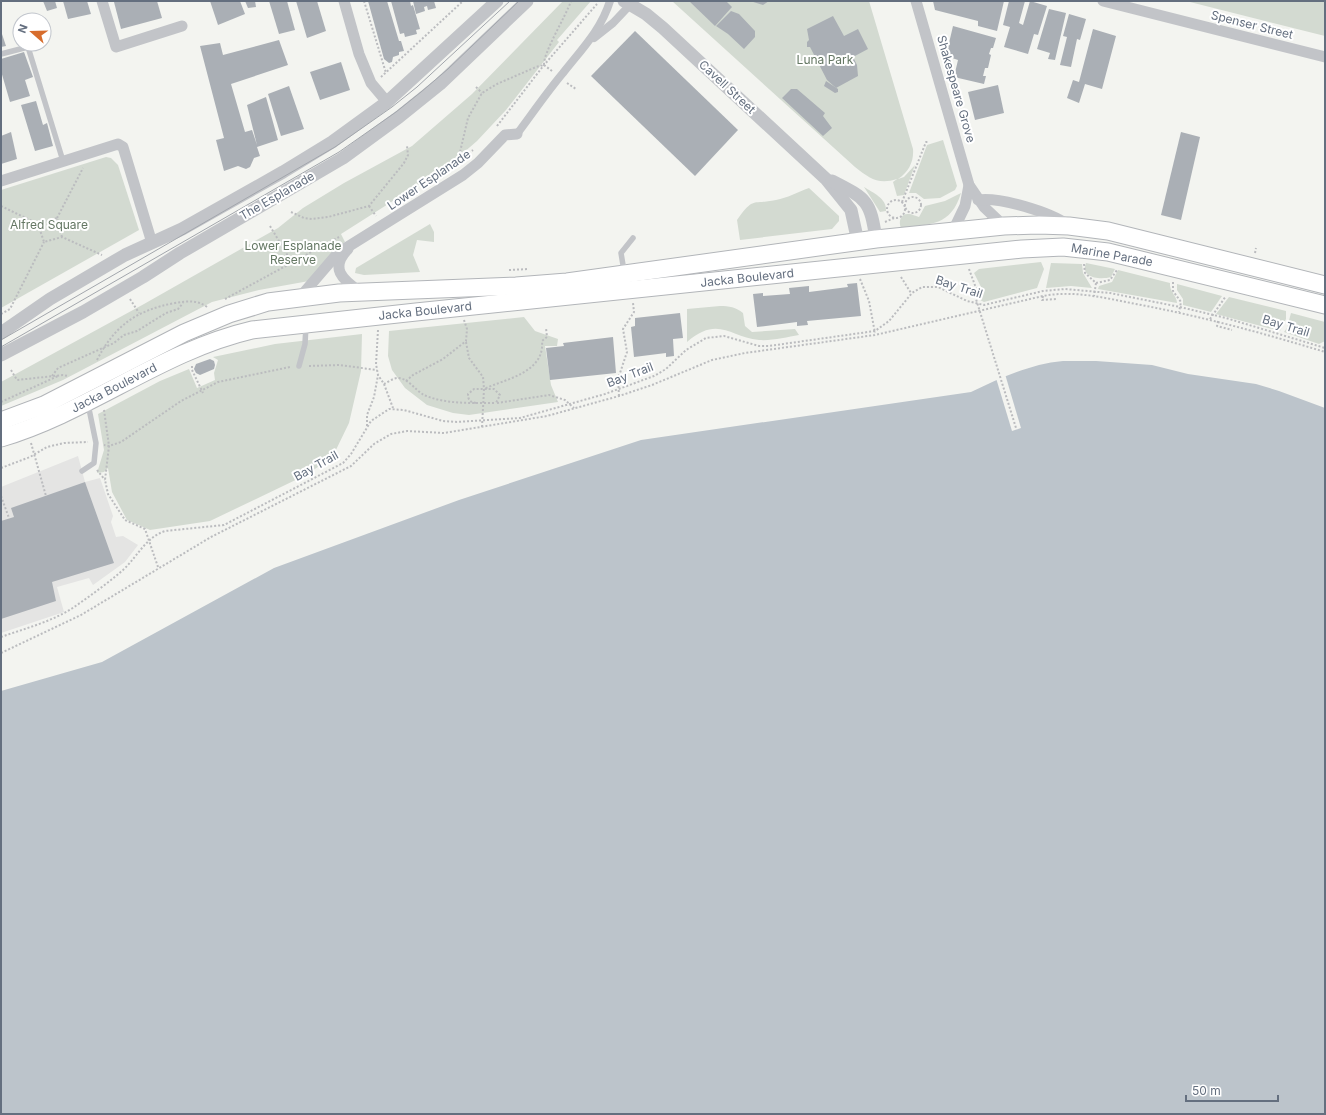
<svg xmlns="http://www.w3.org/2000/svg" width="1326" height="1115" font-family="Inter,sans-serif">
<rect width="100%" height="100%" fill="#f3f4f0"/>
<polygon fill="#e4e4e3" points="78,456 85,482 100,478 113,516 111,522 116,537 123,536 138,545 125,562 93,585 89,578 57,587 64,612 1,633 1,487"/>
<g fill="#d3dad1">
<polygon points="563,1 591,1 557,40 559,42 506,110 477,141 448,166 341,234 345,242 335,251 309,281 259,290 212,302 63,380 1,406 1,382 144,304 278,228 303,208 344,183 412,146 472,94"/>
<path d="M 672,1 L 869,1 L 913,149 C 914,161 909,172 898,179 L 904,177 L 915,165 L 904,195 L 897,196 L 893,182 L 897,179 C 878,185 869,178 855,167 Z"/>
<polygon points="1186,1 1325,1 1325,36"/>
<polygon points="943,140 957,186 955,190 940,198 924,199 916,193 909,193 927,145"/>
<polygon points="106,157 111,158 118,165 139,230 1,308 1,190"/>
<path d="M 864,187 C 873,193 887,198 886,211 L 880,212 Z"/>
<path d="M 809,188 L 839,216 L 839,221 L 832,229 L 740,240 L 737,220 C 754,196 752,205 776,200 C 787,198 798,192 809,188 Z"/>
<path d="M 961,193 C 951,226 931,224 901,228 C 898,221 901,213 909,214 C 912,214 915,216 919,217 L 925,206 L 945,201 Z"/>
<polygon points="430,224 434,232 434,242 417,240 413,255 420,272 364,275 355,273 356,268"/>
<polygon points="1041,262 1044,269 1037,288 984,302 980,300 982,289 974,273 979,269"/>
<polygon points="1051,263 1082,264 1083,273 1092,288 1071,286 1046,288"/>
<path d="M 1086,263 L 1115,269 L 1111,277 C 1100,280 1080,278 1086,263 Z"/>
<path d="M 1118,270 L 1170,283 C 1169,291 1177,296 1177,303 L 1098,289 L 1099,286 L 1112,282 Z"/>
<polygon points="1177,284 1222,296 1211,312 1183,305 1183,299 1177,290"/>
<polygon points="1229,297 1286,311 1286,319 1280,331 1216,314"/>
<path d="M 720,306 C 729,306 736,307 743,313 L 745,326 L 752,332 L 795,329 L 799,335 C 787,337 772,341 759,340 C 730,337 718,315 687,342 L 687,309 Z"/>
<polygon points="1291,313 1325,322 1325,341 1319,344 1284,332 1287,328"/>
<polygon points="524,317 535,331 558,339 557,346 545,346 551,385 558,402 469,415 453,413 427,405 405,388 392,370 388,356 389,331"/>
<polygon points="362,334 361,371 349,423 333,456 308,474 210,521 150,530 127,520 112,492 108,468 104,472 97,473 104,450 98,414 160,381 189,369 197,388 215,380 214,373 218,360 213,357 275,344"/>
</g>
<path fill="#bcc4cb" d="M 1063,361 L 1096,361 L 1152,365 L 1188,374 L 1256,384 L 1279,391 L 1325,408 L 1325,1114 L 1,1114 L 1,691 L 102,662 L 274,568 L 459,500 L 641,440 L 971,392 C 1001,378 1030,364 1063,361 Z"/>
<polygon fill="#f3f4f0" points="1005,374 1021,428 1012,431 996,378"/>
<g fill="#aaafb5">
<polygon points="43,1 55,1 57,8 47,11"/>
<polygon points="63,1 87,1 91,14 68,19"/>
<polygon points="157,1 162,18 121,29 114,2"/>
<polygon points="210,1 240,1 245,14 218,25"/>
<polygon points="245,1 255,1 256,7 248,8"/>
<polygon points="269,1 287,1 295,30 279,34"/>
<polygon points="296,1 317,1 326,31 307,38"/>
<polygon points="368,1 387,1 399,41 401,41 404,51 399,52 399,55 393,57 392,62 389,63 384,59"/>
<polygon points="391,1 410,1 411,6 413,5 420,29 416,30 417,34 405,37 404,33 400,34"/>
<polygon points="413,1 434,1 436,8 428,10 427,6 424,7 425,11 416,14"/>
<polygon points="689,1 726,1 732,7 715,26"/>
<polygon points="750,1 769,1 763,5"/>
<polygon points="933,1 1004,1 997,31 978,26 978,21 935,10"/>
<polygon points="1009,1 1025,1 1019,23 1023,25 1030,1 1047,6 1038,35 1034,34 1028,54 1004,47 1010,27 1003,25"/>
<polygon points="1049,9 1066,13 1055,60 1048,59 1050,53 1037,49"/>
<polygon points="731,11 739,14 755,31 755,37 744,49 728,34 716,26"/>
<polygon points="1069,14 1086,19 1080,40 1077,39 1071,67 1060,65 1067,37 1063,36"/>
<polygon points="833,16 844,36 858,29 868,49 853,57 857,65 858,76 836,88 827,80 810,47 807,47 807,42 809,40 807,29"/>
<polygon points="953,26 996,38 993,48 991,48 989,54 991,55 988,68 985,68 983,76 986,76 984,84 954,77 958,60 946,56"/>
<polygon points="1093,29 1116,36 1102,89 1085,84 1079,103 1067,98 1073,80 1079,82"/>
<polygon points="1,31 6,46 1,47"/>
<polygon points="635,31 738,130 695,176 591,76"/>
<polygon points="279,40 288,65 231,84 245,132 252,130 257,145 247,105 266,97 278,140 257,147 260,156 254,158 250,167 246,169 238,166 224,171 216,140 224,138 200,46 220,43 223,55"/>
<polygon points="24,52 33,77 25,80 30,96 10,102 1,71 1,59"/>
<polygon points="341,62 350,90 320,100 310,72"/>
<polygon points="826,81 838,89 838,92 835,93 824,86"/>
<polygon points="998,85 1004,113 975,120 968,92"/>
<polygon points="289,86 304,129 281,136 268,94"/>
<polygon points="791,89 797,89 825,113 823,116 832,128 823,136 782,98"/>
<polygon points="36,101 43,125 47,123 53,146 35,151 21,105"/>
<polygon points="11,132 17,159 1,164 1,136"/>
<polygon points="1181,132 1200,137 1181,220 1161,215"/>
<polygon points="857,283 861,316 807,321 808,325 797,326 797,322 757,327 753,294 763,293 763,296 790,294 789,288 809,286 809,292 848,287 847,284"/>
<polygon points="680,313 683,338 673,339 674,356 666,357 666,353 634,357 631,327 635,326 635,318"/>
<polygon points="613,337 616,373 550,380 546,348 564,346 563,343"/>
<polygon points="210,359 214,361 215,365 214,369 200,375 196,373 194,369 196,364"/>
<polygon points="85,482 114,563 52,582 56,601 1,619 1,521 14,517 11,508"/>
</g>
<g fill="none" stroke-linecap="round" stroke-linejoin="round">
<defs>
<g id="primary">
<polyline points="1,421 44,405 184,333 229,314 268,302 339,293 516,286 567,282 876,239 1004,226 1038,225 1069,226 1108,231 1325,285"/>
<path d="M 1,438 C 89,412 162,351 252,330 L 416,312 L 1022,249 L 1063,247 L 1108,252 L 1325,305"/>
</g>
</defs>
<use href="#primary" stroke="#b2b5b9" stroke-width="19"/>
<g stroke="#bbbcbf" stroke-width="2" stroke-dasharray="2 2" stroke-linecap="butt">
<polyline points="364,1 386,73"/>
<polyline points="544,65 552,71"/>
<polyline points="381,77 463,1"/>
<polyline points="567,83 576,89"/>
<polyline points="476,87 482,93"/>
<polyline points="497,126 544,65 597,4"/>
<polyline points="456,163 473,150"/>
<path d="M 433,179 L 455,164 L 460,152 L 468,118 L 482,93 L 497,84 L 536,67 L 544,65 C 543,53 566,16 571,1"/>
<circle cx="913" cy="205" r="8"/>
<circle cx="896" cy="209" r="9"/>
<polyline points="902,202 926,142 929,142"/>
<polyline points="1,206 38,224"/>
<polyline points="369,206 376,216"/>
<polyline points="291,212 304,218 312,219 328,217 369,206 404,163 408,155 407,146"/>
<polyline points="57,218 83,168"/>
<polyline points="885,222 894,218"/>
<polyline points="270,226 292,263"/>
<polyline points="62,237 57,218 38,224 44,242 62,237 102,255"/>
<polyline points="1255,253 1256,248"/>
<polyline points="1084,264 1085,273 1096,283 1094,296"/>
<polyline points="969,269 976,288 976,299 1016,428"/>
<polyline points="509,270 529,269"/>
<polyline points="901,277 911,293"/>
<polyline points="860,279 869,301 875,333"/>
<polyline points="1173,282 1173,291 1181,302 1179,312"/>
<polyline points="1096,283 1110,280 1117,270"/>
<polyline points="1043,296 1042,300 1056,299"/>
<polyline points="130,299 139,313"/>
<polyline points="225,299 339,237"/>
<polyline points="1,314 10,309 44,242"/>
<polyline points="1210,319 1226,296"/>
<polyline points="1218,321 1217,326 1232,330"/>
<polyline points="378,330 376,364 378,375 384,384 393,408"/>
<polyline points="466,342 469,358 483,377 484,389"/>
<path d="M 97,360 C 115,325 137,310 175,303 C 187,301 198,300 207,307"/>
<polyline points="192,366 192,370 203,393"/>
<polyline points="309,366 339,365 377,370"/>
<polyline points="11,370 17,380 63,375 68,376"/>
<polyline points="52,376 58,368 114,343 124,335 137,331 166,313 178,309 183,303"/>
<polyline points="406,381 413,375 443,359 466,341 467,329 464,320"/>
<path d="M 384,384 C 388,382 393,378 398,378 C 408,378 415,390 424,395 C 440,402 459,403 476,403 C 470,402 468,400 468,394 L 474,389 L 494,389 L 500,395 L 496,403"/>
<polyline points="619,396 618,379 627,352 623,329 634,312 633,303"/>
<polyline points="1,402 58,376"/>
<polyline points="497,403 549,395 565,400 574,408"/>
<polyline points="104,410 109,446 104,445"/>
<polyline points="367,426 367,415 374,397 378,375"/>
<path d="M 482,427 L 484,389 C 505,379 545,373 542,341 L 547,337 L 546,328"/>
<polyline points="31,443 46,496"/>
<polyline points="1,468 30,457 47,447 64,443 88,442"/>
<polyline points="97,470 105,480"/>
<polyline points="1,496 9,518"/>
<polyline points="158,567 145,529 125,520 108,494 105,480 109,446 121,442 181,401 218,382 290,367"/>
<path d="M 1,637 C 26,628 55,621 77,605 C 93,594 109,582 123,570 C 138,556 145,538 165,531 L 224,525 L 343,463 L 351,454 L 371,421 L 389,409 L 404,410 L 443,421 L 457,422 L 520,418 L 605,394 L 654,376 L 666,369 L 686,350 L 706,338 L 724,336 L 759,346 L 769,346 L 875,331 L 889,321 L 912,293 L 922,287 L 938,287 L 967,301 L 984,305 L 1043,291 L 1065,289 L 1110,293 L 1180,307 L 1226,318 L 1325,348"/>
<path d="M 1,653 L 81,615 L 211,537 L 351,466 L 374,444 L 391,434 L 407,431 L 444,433 L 547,416 L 619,396 L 652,385 L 712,360 L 745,353 L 875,335 L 1043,296 C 1074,290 1105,298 1136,304 C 1200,316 1263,333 1325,352"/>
</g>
<g stroke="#c2c4c8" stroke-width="5.5">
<polyline points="1,54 28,47 63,161"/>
<polyline points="624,271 621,253 633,238"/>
<polyline points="299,366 305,344 306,325"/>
<polyline points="82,471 94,463 96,443 88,404"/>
</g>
<g stroke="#c2c4c8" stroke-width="8">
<polyline points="594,38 613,23 630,5"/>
<path d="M 517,134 C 532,114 547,92 563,73 C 581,50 601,30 610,1"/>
</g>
<g stroke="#c2c4c8" stroke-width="11">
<polyline points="102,1 116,47 182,26"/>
<polyline points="344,1 359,54 371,83 387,102"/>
<polyline points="916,1 969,185 984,207 1004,226"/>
<polyline points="1103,1 1325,57"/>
<polyline points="1,181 118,144 123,147 152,243"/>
<path d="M 978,200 C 1001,197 1050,212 1068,225"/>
<polyline points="953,231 965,206 969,185"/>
<path d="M 348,249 C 329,268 343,280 359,291"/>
<polyline points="301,296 338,253 463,175 478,163 505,135 517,134"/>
</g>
<g stroke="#c2c4c8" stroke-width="13">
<polyline points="624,1 646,14 663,28 826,179 851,210 858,242"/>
<path d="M 832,181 C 867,199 870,200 876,239"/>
<polyline points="1,333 50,299 125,255 182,229 283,172 332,142 387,102 497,1"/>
<polyline points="1,355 83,312 143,277 180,253 343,158 399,117 440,84 527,1"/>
</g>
<use href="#primary" stroke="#fff" stroke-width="17"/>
<g stroke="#a2a6ac" stroke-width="1">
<polyline points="1,340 335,147 392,107 417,87 510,1"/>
<polyline points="1,347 339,152 396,112 421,92 448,69 519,1"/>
</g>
<polyline stroke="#bbbcbf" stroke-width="2" stroke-dasharray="2 2" stroke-linecap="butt" points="476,403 496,403"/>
</g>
<g text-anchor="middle" stroke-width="4" stroke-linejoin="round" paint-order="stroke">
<g font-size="12" fill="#646f7f" stroke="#fff">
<text transform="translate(1252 25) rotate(14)" y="4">Spenser Street</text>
<text transform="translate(727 87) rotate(43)" y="4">Cavell Street</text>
<text transform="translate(956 89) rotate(74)" y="4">Shakespeare Grove</text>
<text transform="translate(429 180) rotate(-34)" y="4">Lower Esplanade</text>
<text transform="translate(277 196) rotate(-30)" y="4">The Esplanade</text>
<text transform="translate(1112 255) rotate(10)" y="4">Marine Parade</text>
<text transform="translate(747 278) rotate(-6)" y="4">Jacka Boulevard</text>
<text transform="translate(959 287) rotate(18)" y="4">Bay Trail</text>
<text transform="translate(425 311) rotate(-6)" y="4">Jacka Boulevard</text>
<text transform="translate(1286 326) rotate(17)" y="4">Bay Trail</text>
<text transform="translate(630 375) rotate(-21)" y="4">Bay Trail</text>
<text transform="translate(114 388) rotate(-27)" y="4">Jacka Boulevard</text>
<text transform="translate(316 466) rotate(-29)" y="4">Bay Trail</text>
</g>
<g font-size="12" fill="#647763" stroke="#fff">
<text x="825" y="64">Luna Park</text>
<text x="49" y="229">Alfred Square</text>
<text x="293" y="250">Lower Esplanade<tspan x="293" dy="14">Reserve</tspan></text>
</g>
</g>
<rect width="1326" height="1115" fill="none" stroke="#646f7f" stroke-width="4"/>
<g transform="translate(32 32) rotate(290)"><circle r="19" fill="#ffffff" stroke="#c1c5cc"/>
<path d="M0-3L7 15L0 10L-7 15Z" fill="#d76d2d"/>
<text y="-6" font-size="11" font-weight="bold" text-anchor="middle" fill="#646f7f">N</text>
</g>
<path d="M1186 1095v6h92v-6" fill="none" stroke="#646f7f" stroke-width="2"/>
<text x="1192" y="1095" font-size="12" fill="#646f7f" stroke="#ffffff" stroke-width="3" paint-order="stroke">50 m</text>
</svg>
